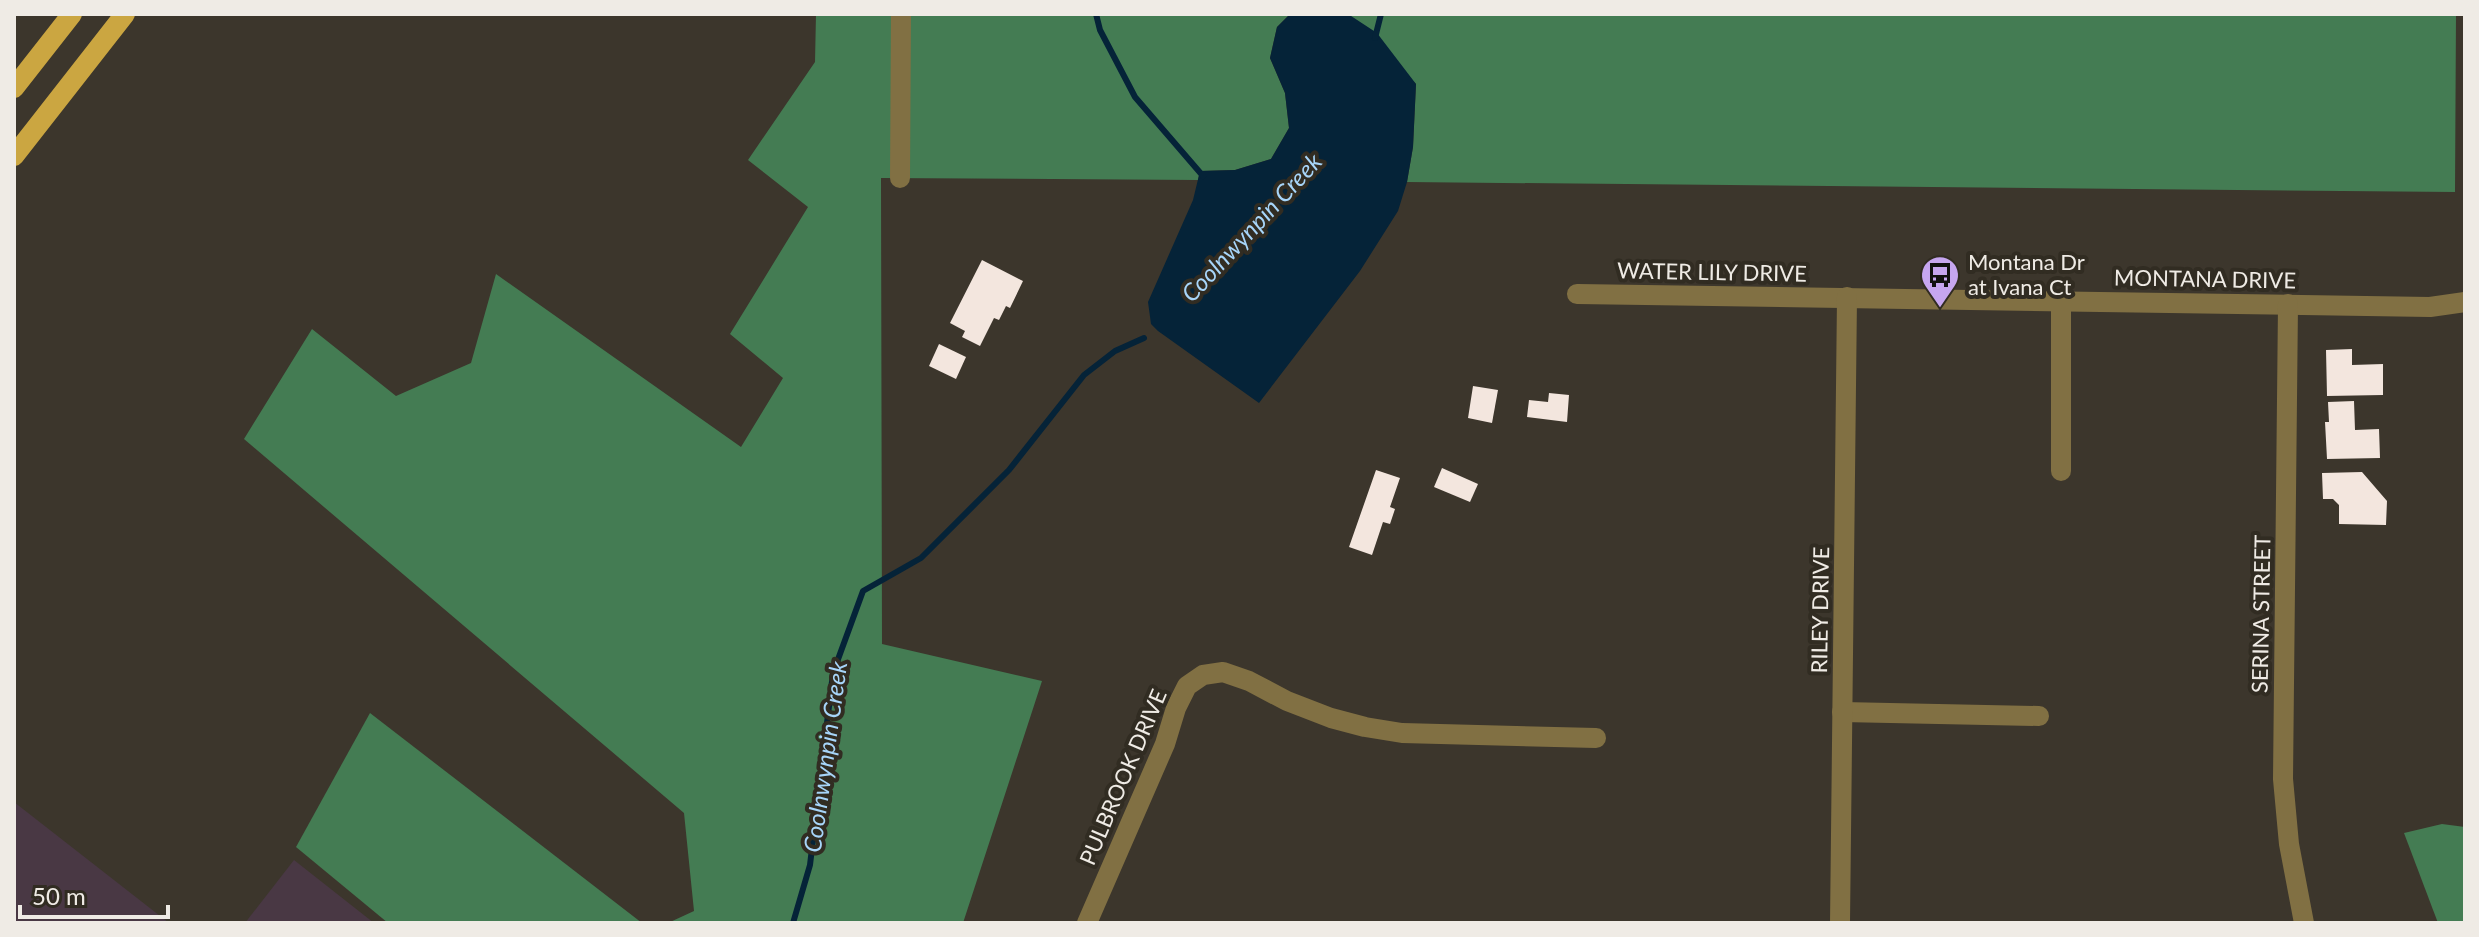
<svg xmlns="http://www.w3.org/2000/svg" width="2479" height="937" font-family="Lato,sans-serif">
<rect width="100%" height="100%" fill="#3c362c"/>
<g fill="#493844">
<polygon points="14,802 169,923 14,923"/>
<polygon points="294,860 374,923 245,923"/>
</g>
<g fill="#447c53">
<polygon points="816,14 1290,14 1277,27 1270,58 1285,93 1289,128 1271,159 1235,170 1200,171 1198,180 881,178 882,644 1042,681 963,923 668,923 694,911 684,813 244,439 312,329 396,396 471,363 496,274 741,447 783,378 730,334 808,207 748,160 815,62"/>
<polygon points="1348,14 2456,14 2455,192 1407,182 1413,147 1416,84"/>
<polygon points="370,713 642,923 388,923 296,847"/>
<polygon points="2442,824 2465,827 2465,923 2438,923 2404,833"/>
</g>
<polygon fill="#052338" points="1290,14 1348,14 1377,33 1416,84 1413,147 1407,182 1398,211 1360,271 1259,403 1158,331 1151,324 1148,302 1193,200 1200,171 1235,170 1271,159 1289,128 1285,93 1270,58 1277,27"/>
<g fill="none" stroke-linecap="round" stroke-linejoin="round">
<g stroke="#052338" stroke-width="6">
<polyline points="1096,14 1100,30 1135,97 1203,176"/>
<polyline points="1375,38 1381,14"/>
<polyline points="793,923 810,865 833,673 863,591 921,558 1009,470 1084,375 1115,351 1144,338"/>
</g>
</g>
<g fill="#f3e6de">
<polygon points="982,260 1023,281 1010,308 1006,306 999,320 994,318 980,346 962,337 965,331 950,323"/>
<polygon points="939,344 966,357 956,379 929,366"/>
<polygon points="2352,349 2352,365 2383,364 2383,395 2327,396 2326,350"/>
<polygon points="1473,386 1498,390 1492,423 1468,418"/>
<polygon points="1549,393 1569,395 1567,422 1527,417 1529,400 1548,402"/>
<polygon points="2354,401 2355,430 2379,429 2380,458 2327,459 2325,422 2329,422 2328,402"/>
<polygon points="1442,468 1478,484 1470,502 1434,487"/>
<polygon points="1376,470 1400,478 1390,507 1395,509 1390,524 1383,522 1372,555 1349,547"/>
<polygon points="2362,472 2387,501 2386,525 2339,524 2339,505 2333,499 2323,499 2322,473"/>
</g>
<g fill="none" stroke-linecap="round" stroke-linejoin="round">
<g stroke="#817043" stroke-width="20">
<polyline points="900,178 901,14"/>
<polyline points="1577,294 2430,307 2465,302"/>
<polyline points="2288,304 2283,779 2289,844 2304,923"/>
<polyline points="2061,471 2061,300"/>
<polyline points="1842,712 2039,716"/>
<polyline points="1087,923 1165,744 1176,708 1187,686 1203,675 1223,672 1249,681 1287,701 1331,718 1365,727 1402,733 1596,738"/>
<polyline points="1840,923 1847,297"/>
</g>
<g stroke="#cba641" stroke-width="20">
<polyline points="14,88 72,14"/>
<polyline points="14,156 125,14"/>
</g>
</g>
<defs>
<symbol id="bus-pin" viewBox="-11 -11 22 30"><path d="M0 17L-7.5 6A9.5 9.5 0 1 1 7.5 6Z" fill="#c6a6f0" stroke="#312c22"/><path d="M-5-6H5V4H4V6H2V4H-2V6H-4V4H-5ZM-3.5-4V0h7V-4ZM-3.5 1.2v1.5H-2V1.2ZM2 1.2v1.5H3.5V1.2Z" fill="#111"/></symbol>
</defs>
<g fill-rule="evenodd">
<use href="#bus-pin" x="1918" y="253" width="44" height="60"/>
</g>
<g text-anchor="middle" stroke-width="8" stroke-linejoin="round" paint-order="stroke">
<g font-size="22" fill="#efebe5" stroke="#312c22" text-anchor="start">
<text x="1968" y="270">Montana Dr<tspan x="1968" dy="25">at Ivana Ct</tspan></text>
</g>
<g font-size="22" fill="#efebe5" stroke="#312c22">
<text transform="translate(1712 272) rotate(1)" y="8">WATER LILY DRIVE</text>
<text transform="translate(2205 279) rotate(1)" y="8">MONTANA DRIVE</text>
<text transform="translate(1820 610) rotate(-89)" y="8">RILEY DRIVE</text>
<text transform="translate(2261 614) rotate(-89)" y="8">SERINA STREET</text>
<text transform="translate(1123 777) rotate(-67)" y="8">PULBROOK DRIVE</text>
</g>
<g font-size="24" font-style="italic" fill="#a7d5f9" stroke="#312c22">
<text transform="translate(1252 228) rotate(-47)" y="8">Coolnwynpin Creek</text>
<text transform="translate(826 757) rotate(-82)" y="8">Coolnwynpin Creek</text>
</g>
</g>
<rect width="2479" height="937" fill="none" stroke="#efebe5" stroke-width="32"/>
<path d="M20 905v12h148v-12" fill="none" stroke="#efebe5" stroke-width="4"/>
<text x="32" y="905" font-size="24" fill="#efebe5" stroke="#312c22" stroke-width="6" paint-order="stroke">50 m</text>
</svg>
